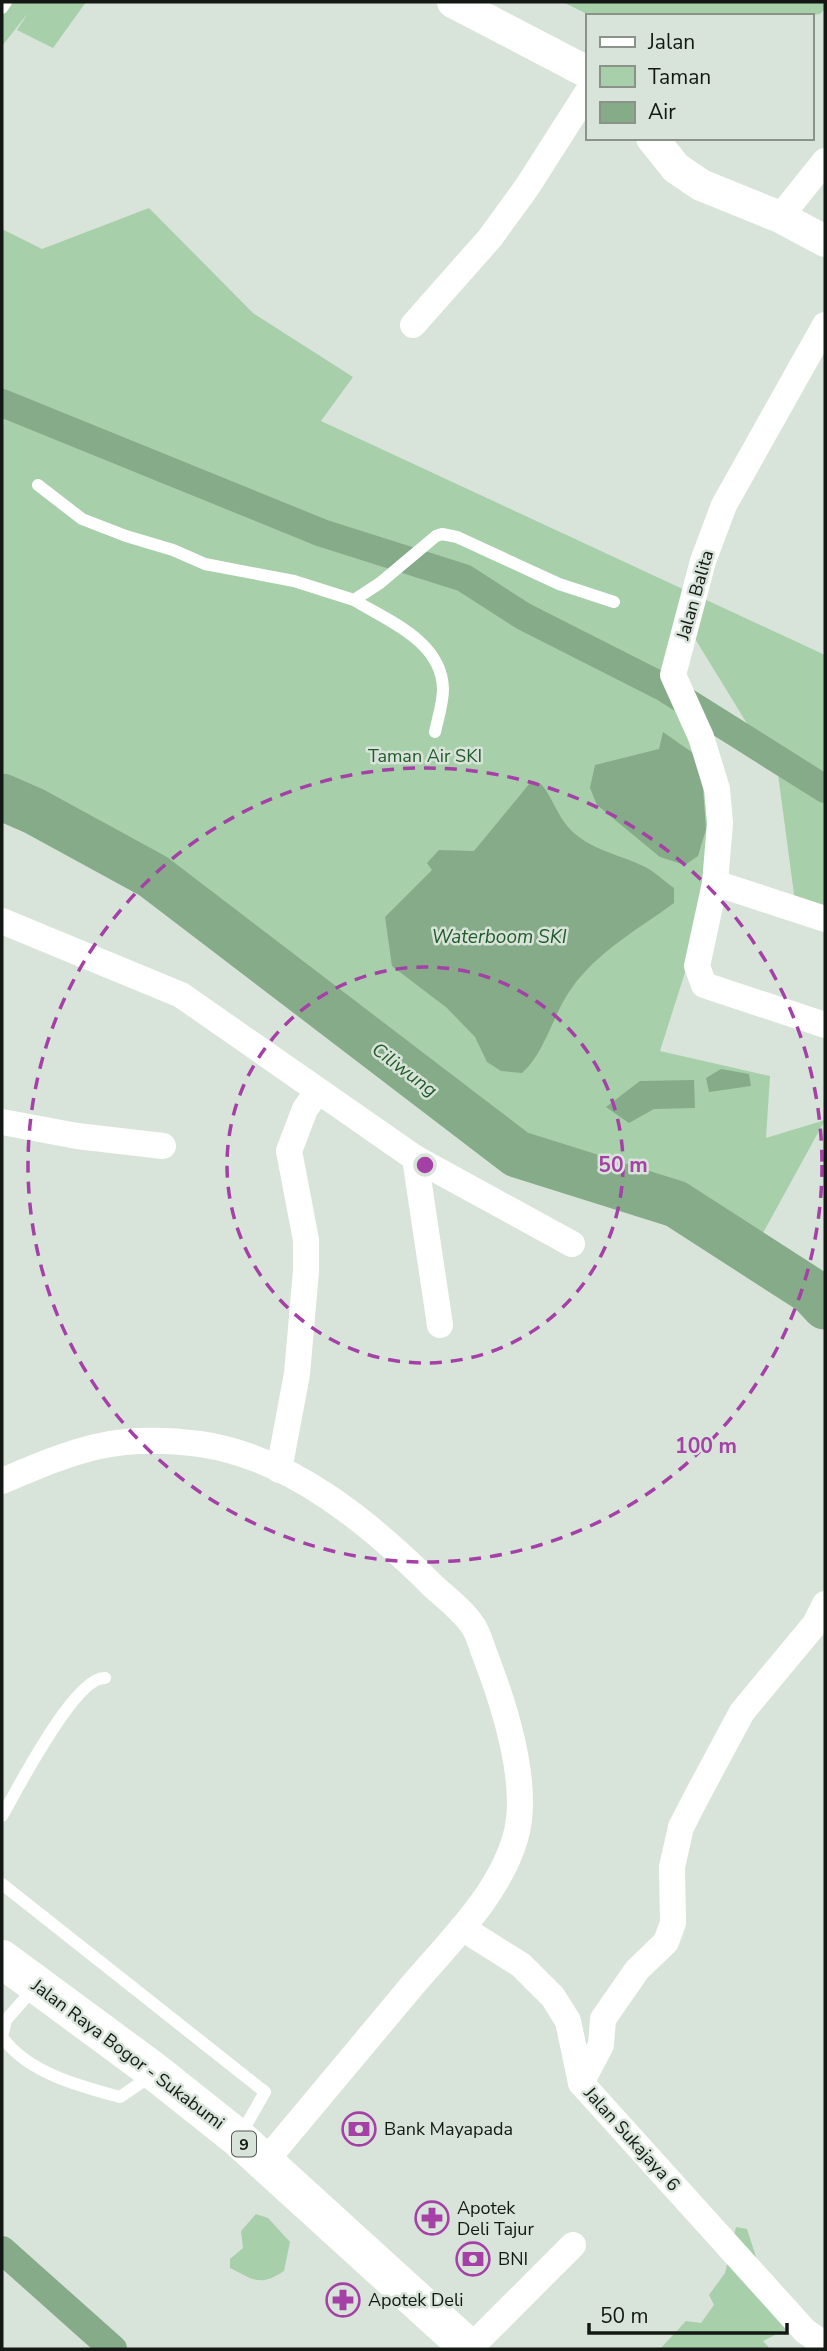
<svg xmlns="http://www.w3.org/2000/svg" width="827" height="2351" font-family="'Nunito Sans',sans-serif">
<rect width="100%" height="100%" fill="#d8e4d9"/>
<g fill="#a7cfaa">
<polygon points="2,2 86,2 53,48 17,30 28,13 2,46"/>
<polygon points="563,2 825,2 825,9 820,14 805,16 591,16"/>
<polygon points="149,208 253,313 353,377 321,421 825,655 825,919 796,909 778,774 686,624 676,675 711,781 702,919 660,1051 770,1076 766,1138 825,1120 752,1253 676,1204 517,1154 153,876 2,801 2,229 42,249"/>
<path d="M 256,2214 L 268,2218 L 290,2242 L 284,2271 C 260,2287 254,2280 230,2268 L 230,2259 L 243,2248 L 241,2231 Z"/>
<polygon points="736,2227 747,2229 764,2282 791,2327 763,2341 770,2349 660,2349 686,2321 701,2323 714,2305 709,2295 725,2273"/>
</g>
<g fill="#85ab88">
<polygon points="663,732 693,753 703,788 706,829 698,856 685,865 660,857 597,805 590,788 595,765 659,749"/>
<path d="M 530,783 L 541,784 C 554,799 558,819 574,833 C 593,850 620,855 643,866 C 654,871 664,881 674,888 L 674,903 C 637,930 598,951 571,989 C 553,1014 545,1053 522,1073 L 501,1071 L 487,1062 L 475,1037 L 447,1008 L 392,966 L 385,917 L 432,870 L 427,863 L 439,850 L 474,851 Z"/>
<polygon points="721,1069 749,1074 751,1086 709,1092 706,1078"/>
<polygon points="694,1080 695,1108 654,1109 629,1123 606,1107 640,1081"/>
</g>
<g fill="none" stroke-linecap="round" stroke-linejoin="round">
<g stroke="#85ab88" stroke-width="28">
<polyline points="2,403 322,533 464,578 523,616 663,687 825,789"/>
<polyline points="2,2250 113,2349"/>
</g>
<polyline stroke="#85ab88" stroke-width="47" points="2,797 34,811 153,876 517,1154 676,1204 811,1291 825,1306"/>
<g stroke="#fff" stroke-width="12">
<polyline points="2,8 6,2"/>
<polyline points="38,485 82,519 126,536 173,550 205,564 294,581 354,600"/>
<path d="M 435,732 C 438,718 443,703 443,689 C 442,641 388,621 354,600 L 380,583 L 436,536 L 442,534 L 457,537 L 559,584 L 614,602"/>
<path d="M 2,1816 C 17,1790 75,1676 105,1678"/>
<polyline points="2,1884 265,2092 241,2134"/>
<path d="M 35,1987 L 6,2020 L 2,2037 C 28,2073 79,2086 120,2097 L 152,2075"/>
</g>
<g stroke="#fff" stroke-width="26">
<polyline points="780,217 825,161"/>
<polyline points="413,325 490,238 527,187 587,93"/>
<polyline points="825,325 724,505 703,561 673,675 701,737 717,789 720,823 715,883 697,966 704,985 825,1025"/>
<polyline points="715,883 825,919"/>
<polyline points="2,921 181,995 415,1158 440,1325"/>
<polyline points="2,1122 77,1136 163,1146"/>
<polyline points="415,1158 572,1244"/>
<polyline points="279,1470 297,1374 306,1271 306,1240 289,1151 305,1109 317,1092"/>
<path d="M 2,1481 C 78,1449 116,1433 200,1444 C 291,1457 371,1524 433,1586 C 446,1598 461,1609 471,1623 C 478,1631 481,1645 485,1655 C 504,1704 531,1787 515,1839 C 498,1896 449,1942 411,1987 C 362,2046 313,2104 264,2163"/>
<polyline points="462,1928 521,1965 553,1997 568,2021 581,2083 805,2331 825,2345"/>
<polyline points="581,2083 601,2045 603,2019 637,1970 666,1942 673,1923 672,1867 681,1827 698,1794 742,1712 815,1624 825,1604"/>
<polyline points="470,2348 573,2245"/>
</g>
<g stroke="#fff" stroke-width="32">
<polyline points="453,2 587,72"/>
<polyline points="652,138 676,168 701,185 780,217 825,241"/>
</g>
<polyline stroke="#fff" stroke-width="38" points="2,1959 155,2072 238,2138 470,2349"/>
</g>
<g fill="none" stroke="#a440a6" stroke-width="3.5" stroke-dasharray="12 9">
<circle cx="425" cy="1165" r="198"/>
<circle cx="425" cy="1165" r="397"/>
</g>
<defs>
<symbol id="bank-ring" viewBox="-11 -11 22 22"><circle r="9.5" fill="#d8e4d9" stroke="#a440a6" stroke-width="1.5"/><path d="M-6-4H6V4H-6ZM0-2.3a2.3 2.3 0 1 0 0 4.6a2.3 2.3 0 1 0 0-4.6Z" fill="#a440a6"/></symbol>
<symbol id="pharmacy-ring" viewBox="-11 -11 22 22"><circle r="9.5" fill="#d8e4d9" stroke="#a440a6" stroke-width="1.5"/><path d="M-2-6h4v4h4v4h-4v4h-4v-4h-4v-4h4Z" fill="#a440a6"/></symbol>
</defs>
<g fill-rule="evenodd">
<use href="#bank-ring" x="340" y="2110" width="38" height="38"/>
<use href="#pharmacy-ring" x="413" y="2199" width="38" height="38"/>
<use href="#bank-ring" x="454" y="2240" width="38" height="38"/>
<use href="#pharmacy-ring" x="324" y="2281" width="38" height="38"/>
</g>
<g text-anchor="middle" stroke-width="5" stroke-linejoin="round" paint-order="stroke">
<rect fill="#d8e4d9" stroke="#4f554f" stroke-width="2" x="232" y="2131.5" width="24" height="25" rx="5"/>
<g font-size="16" font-weight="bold" fill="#141814">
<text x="244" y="2150">9</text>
</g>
<g font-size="18" fill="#141814" stroke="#d8e4d9">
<text transform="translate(695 595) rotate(-74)" y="6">Jalan Balita</text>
<text transform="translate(128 2054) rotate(37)" y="6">Jalan Raya Bogor - Sukabumi</text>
<text transform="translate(632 2139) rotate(48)" y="6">Jalan Sukajaya 6</text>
</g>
<g font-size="18" fill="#225a2b" stroke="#d8e4d9">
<text x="425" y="762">Taman Air SKI</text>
</g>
<g font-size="18" fill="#141814" stroke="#d8e4d9" text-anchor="start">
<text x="384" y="2135">Bank Mayapada</text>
<text x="457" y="2214">Apotek<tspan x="457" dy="21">Deli Tajur</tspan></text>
<text x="498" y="2265">BNI</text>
<text x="368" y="2306">Apotek Deli</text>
</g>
<g font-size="19" font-style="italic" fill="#235a2b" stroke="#d8e4d9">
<text x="499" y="943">Waterboom SKI</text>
<text transform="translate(405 1069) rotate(37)" y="7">Ciliwung</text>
</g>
</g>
<circle cx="425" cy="1165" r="10" fill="#a440a6" stroke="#d8e4d9" stroke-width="3.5"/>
<g font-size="21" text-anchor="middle" font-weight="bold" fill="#a440a6" stroke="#d8e4d9" stroke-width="5" stroke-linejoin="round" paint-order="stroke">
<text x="623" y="1172">50 m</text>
<text x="706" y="1453">100 m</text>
</g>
<rect width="827" height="2351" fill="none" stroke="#141814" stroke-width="7"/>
<rect x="586" y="14" width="228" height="126" fill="#d8e4d9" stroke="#8a928a" stroke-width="2"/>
<rect x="600" y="37" width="35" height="10" fill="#ffffff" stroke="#8a928a" stroke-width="2"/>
<text x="648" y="49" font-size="21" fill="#141814">Jalan</text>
<rect x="600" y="66" width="35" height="21" fill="#a7cfaa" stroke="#8a928a" stroke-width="2"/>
<text x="648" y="84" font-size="21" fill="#141814">Taman</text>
<rect x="600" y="102" width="35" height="21" fill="#85ab88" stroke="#8a928a" stroke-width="2"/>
<text x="648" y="119" font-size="21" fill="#141814">Air</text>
<path d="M589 2323v10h198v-10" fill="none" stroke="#141814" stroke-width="3.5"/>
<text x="600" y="2323" font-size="21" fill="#141814" stroke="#d8e4d9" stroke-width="5" paint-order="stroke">50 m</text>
</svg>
